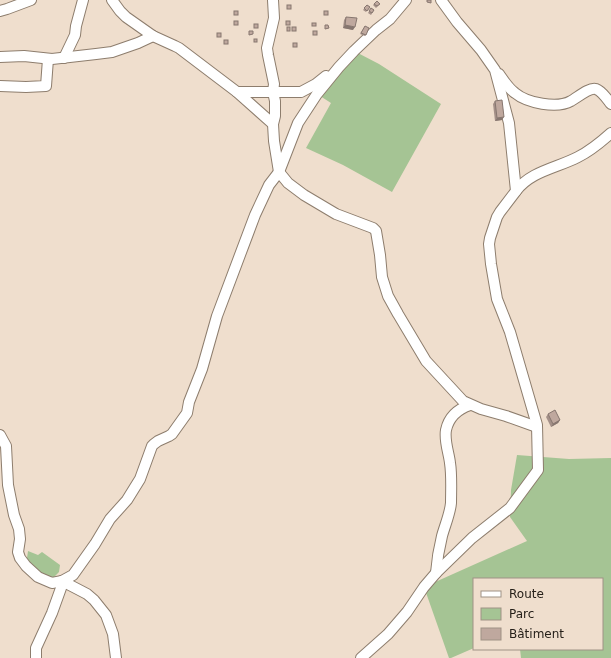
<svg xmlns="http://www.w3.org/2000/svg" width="611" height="658" font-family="'DejaVu Sans',sans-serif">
<rect width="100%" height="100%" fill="#efdecd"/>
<g fill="#a5c494">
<polygon points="354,51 379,64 441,104 392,192 343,165 306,148 331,103 317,94"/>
<polygon points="517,455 569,459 611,458 611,658 521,658 520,649 602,649 602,579 474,579 474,648 451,658 449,658 424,587 527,541 510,517 511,490"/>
<polygon points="28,551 38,555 42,552 60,565 59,572 53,578 45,577 29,564 27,558"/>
</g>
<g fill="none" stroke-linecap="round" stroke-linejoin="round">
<defs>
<g id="minor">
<polyline points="112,0 120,11 126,17 153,36 175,46 179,48 237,92 273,124 274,141 279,172 288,183 304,195 336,214 373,228 376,231 380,255 382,277 388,296 398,314 426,361 463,401 481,409 506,416 537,427"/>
<polyline points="0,11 7,9 31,0"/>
<polyline points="0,57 24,56 52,59 96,54 112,52 138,43 153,36"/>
<polyline points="64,58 75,35 76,26 83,0"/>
<path d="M 499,74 C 504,81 508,88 515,93 C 527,103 557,109 571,101 C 577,98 589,87 596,89 C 602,91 607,99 611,104"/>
<polyline points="0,86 26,87 46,86 48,59"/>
<polyline points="237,92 301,92 316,84 326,76"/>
<polyline points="273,124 275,116 275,101 273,92 274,84 268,55 267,48 274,18 273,0"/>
<path d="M 516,191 C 531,171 557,168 578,157 C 590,151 601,142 611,133"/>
<polyline points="0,435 6,446 8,485 14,515 19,529 20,539 18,552 20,558 26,566 38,577 52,583 62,581 87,594 94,600 106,615 113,634 116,658"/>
<path d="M 436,573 C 437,560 439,548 442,536 C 445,525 450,514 451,503 C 451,491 452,476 450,463 C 449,453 444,441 446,430 C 449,416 458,409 470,405"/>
<polyline points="36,658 36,648 52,613 61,588 62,581 73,575 95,544 110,519 127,500 140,479 152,446 154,444 158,441 169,436 172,434 187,413 189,402 202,369 217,316 255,215 269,185 279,172 298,123 317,94 339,67 354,51 376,30 390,19 406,0"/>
<polyline points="361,658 388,634 407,612 424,587 436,573 472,538 510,508 538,470 537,425 510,332 497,299 491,264 489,244 490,238 497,217 500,212 516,191 509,123 495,70 481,50 457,22 441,0"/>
</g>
</defs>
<use href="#minor" stroke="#8d7d6d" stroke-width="12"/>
<use href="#minor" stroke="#fff" stroke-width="10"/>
</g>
<g fill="#a49088">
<polygon points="374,4 379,5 376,8 373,5"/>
<polygon points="367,5 370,7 366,12 363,10"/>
<polygon points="371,8 374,10 371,15 368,13"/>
<polygon points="346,17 353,30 343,28 344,20"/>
<polygon points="365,26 366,35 365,36 360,34"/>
<polygon points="495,101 502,120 495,121 493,104"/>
<polygon points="548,414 560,420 558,423 551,427 546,417"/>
</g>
<g fill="#86766f">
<polygon points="345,25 355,27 353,30 343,28"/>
<polygon points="504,117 502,120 495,121 497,118"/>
<polygon points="560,420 558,423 551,427 553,424"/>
</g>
<g fill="#bfa89e" stroke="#86766f">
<polygon points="427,0 431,0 431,3 427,2"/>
<polygon points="377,1 380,4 377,6 374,4"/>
<rect x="287" y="5" width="4" height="4"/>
<polygon points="367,5 370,7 367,11 364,8"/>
<polygon points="371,8 374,10 372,13 369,11"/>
<rect x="234" y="11" width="4" height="4"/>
<rect x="324" y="11" width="4" height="4"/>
<polygon points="346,17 357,18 355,27 345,25"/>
<rect x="234" y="21" width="4" height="4"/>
<rect x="286" y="21" width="4" height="4"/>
<rect x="312" y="23" width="4" height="3"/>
<rect x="254" y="24" width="4" height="4"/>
<polygon points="325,25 328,25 329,28 325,29"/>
<polygon points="365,26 369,28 366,35 361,33"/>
<rect x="287" y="27" width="3" height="4"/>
<rect x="292" y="27" width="4" height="4"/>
<polygon points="249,31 253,31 253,34 249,35"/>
<rect x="313" y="31" width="4" height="4"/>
<rect x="217" y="33" width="4" height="4"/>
<rect x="254" y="39" width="3" height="3"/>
<rect x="224" y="40" width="4" height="4"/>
<rect x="293" y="43" width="4" height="4"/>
<polygon points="502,100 504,117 497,118 495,101"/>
<polygon points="555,410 560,420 553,424 548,414"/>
</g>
<rect x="473" y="578" width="130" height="72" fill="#efdecd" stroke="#9f9285"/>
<rect x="481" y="591" width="20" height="6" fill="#ffffff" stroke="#9f9285"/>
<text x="509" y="598" font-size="12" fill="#27211a">Route</text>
<rect x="481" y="608" width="20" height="12" fill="#a5c494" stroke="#9f9285"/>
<text x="509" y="618" font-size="12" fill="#27211a">Parc</text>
<rect x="481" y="628" width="20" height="12" fill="#bfa89e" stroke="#9f9285"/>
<text x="509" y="638" font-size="12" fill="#27211a">Bâtiment</text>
</svg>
